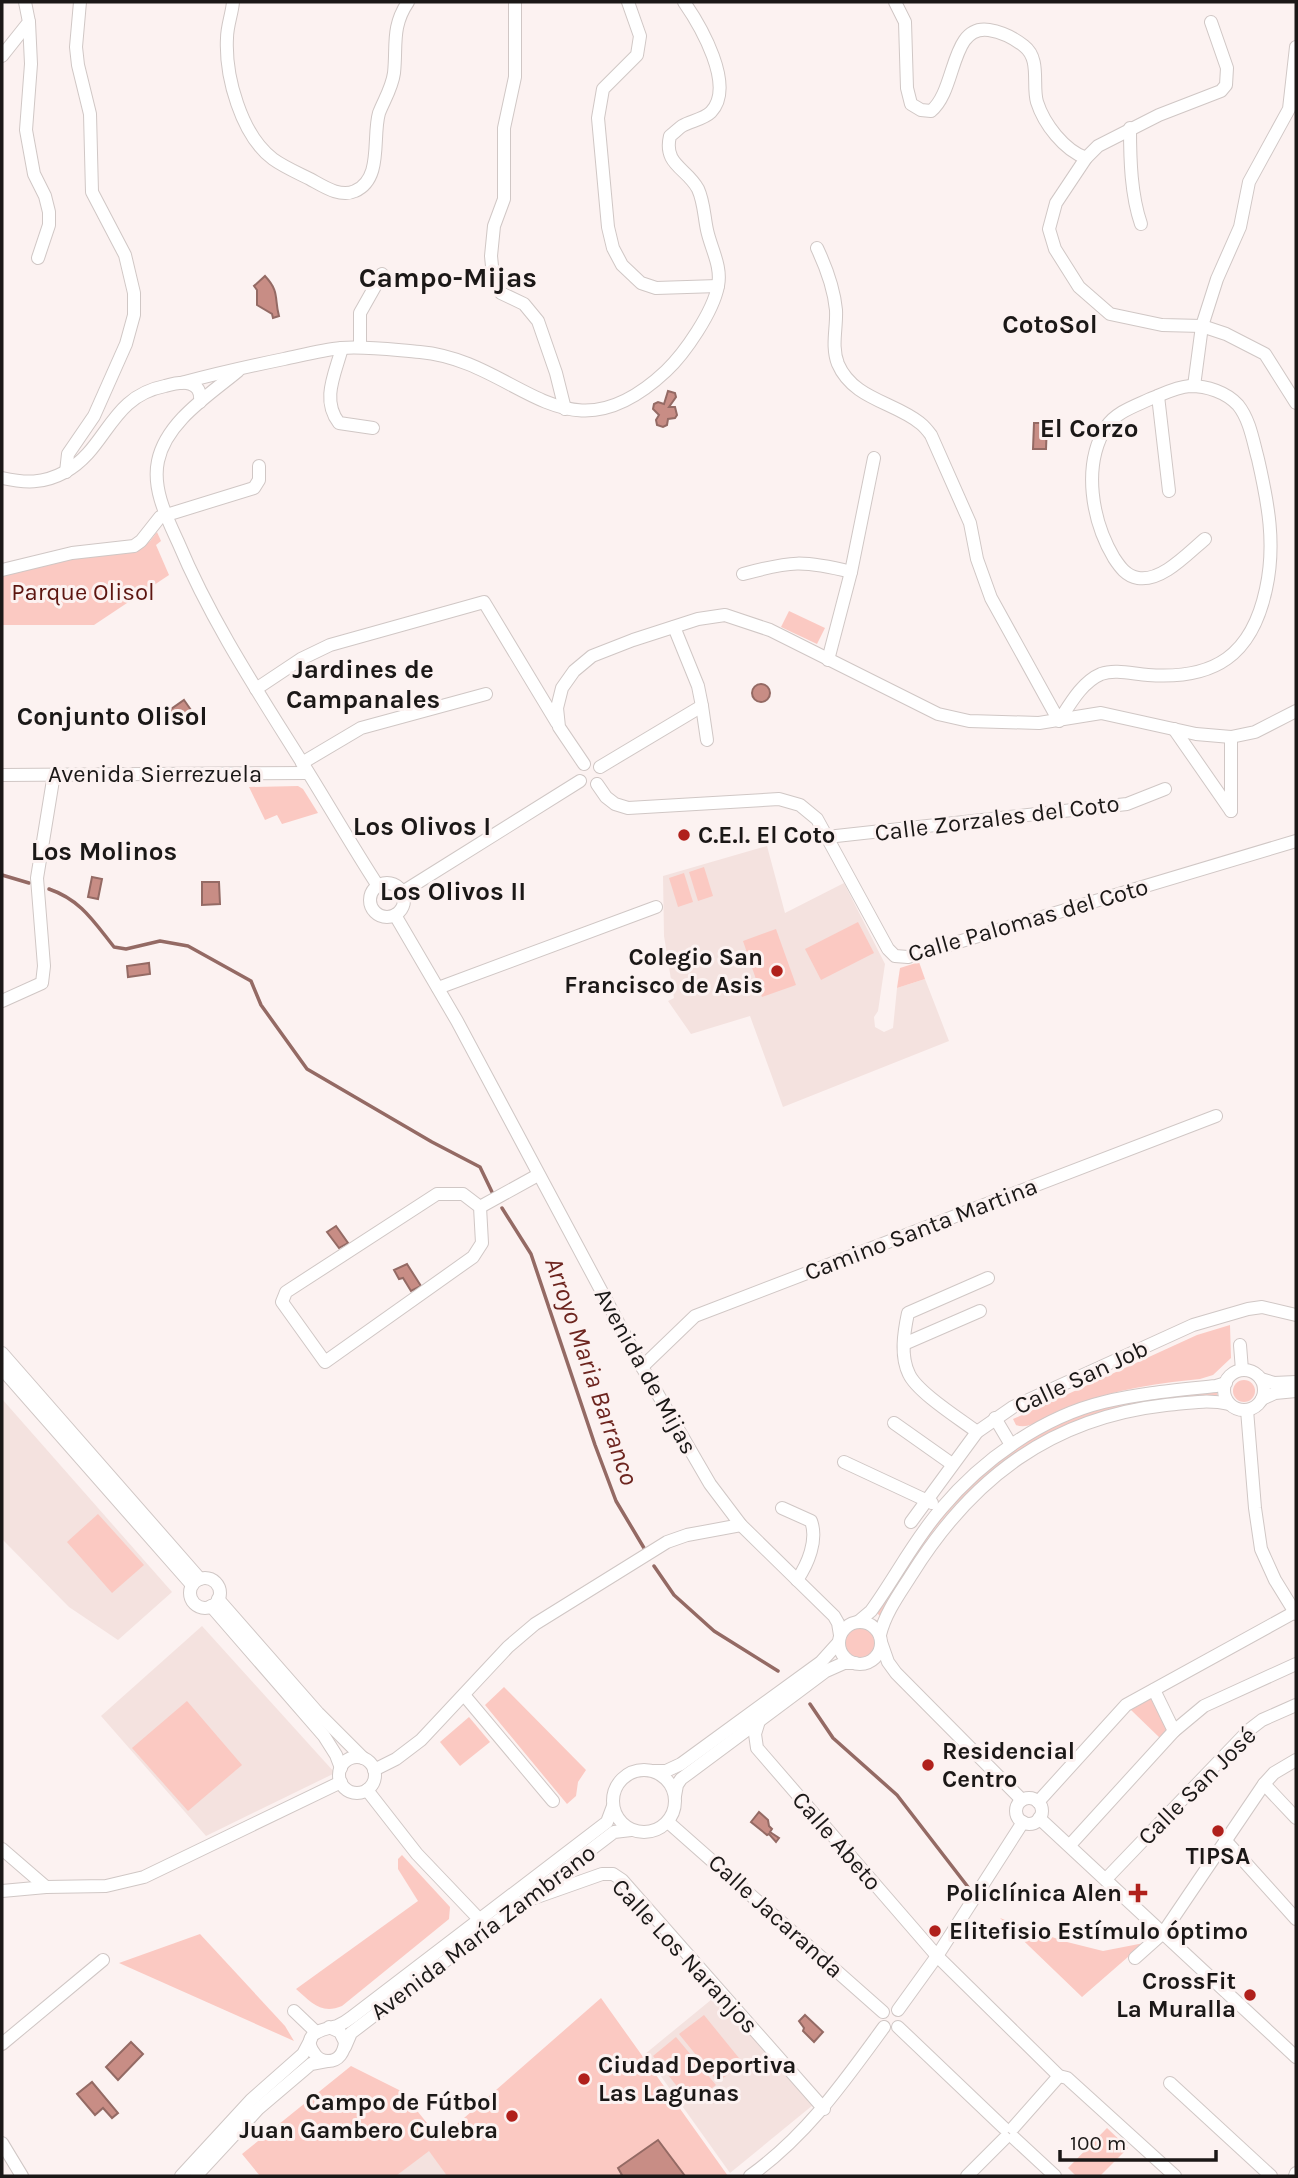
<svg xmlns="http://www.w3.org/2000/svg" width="1298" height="2178" font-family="Karla,sans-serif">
<rect width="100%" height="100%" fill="#fcf2f1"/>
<g fill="#f4e2df">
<polygon points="767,846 785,913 844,883 885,964 878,1011 874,1017 875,1027 884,1032 893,1028 897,988 925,979 949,1041 783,1107 750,1016 691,1034 668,1001 674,998 664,936 663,876"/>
<polygon points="2,1399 172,1592 118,1640 69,1607 2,1539"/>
<polygon points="202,1626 335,1773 206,1836 101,1716"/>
<polygon points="717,1995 813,2105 730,2173 645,2054"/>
<polygon points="429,2150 447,2176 396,2176"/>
</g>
<g fill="#fbc9c2">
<polygon points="157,532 161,541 156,545 169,575 94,625 2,625 2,574 86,556 137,551 150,541"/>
<polygon points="789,611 825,628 817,644 781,627"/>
<polygon points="298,786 303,789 318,813 282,824 277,815 265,820 249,787"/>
<polygon points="704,867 713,896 698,901 689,872"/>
<polygon points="684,873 693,902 678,907 669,878"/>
<polygon points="858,922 874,953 821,980 805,949"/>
<polygon points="776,929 796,985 762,997 743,941"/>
<polygon points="919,962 925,979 897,988 900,968"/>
<path d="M 1230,1325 L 1231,1358 L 1213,1375 L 1200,1379 C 1150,1384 1108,1391 1061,1410 C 1047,1415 1030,1431 1016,1425 L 1013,1419 L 1197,1335 Z"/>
<circle cx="1244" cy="1391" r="11"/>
<path d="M 1217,1392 L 1217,1396 C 1180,1399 1143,1402 1106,1411 C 1039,1428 976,1475 934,1530 C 914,1557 898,1587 880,1616 L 877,1613 C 894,1585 910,1553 931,1527 C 976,1473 1036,1424 1105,1407 C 1142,1398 1179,1395 1217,1392 Z"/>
<polygon points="98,1514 144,1565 112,1593 67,1542"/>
<circle cx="860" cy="1643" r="15"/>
<polygon points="504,1687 586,1770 578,1782 576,1796 567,1804 485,1705"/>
<polygon points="1151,1698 1170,1729 1160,1738 1131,1710"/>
<polygon points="187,1701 242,1765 188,1811 132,1748"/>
<polygon points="469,1717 490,1742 460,1766 440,1742"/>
<path d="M 402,1855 L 450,1907 L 449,1919 L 342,2006 C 321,2015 311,2002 296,1989 L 418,1901 L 398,1869 L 398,1859 Z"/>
<polygon points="1000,1918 1063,1941 1103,1951 1144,1943 1082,1997"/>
<polygon points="200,1934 285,2026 294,2041 119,1963"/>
<polygon points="601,1998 728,2176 447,2176 429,2151 396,2176 260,2176 242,2154 351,2066 401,2091 440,2139"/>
<polygon points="704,2015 743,2063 718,2082 679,2034"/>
<polygon points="676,2037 716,2085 691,2104 653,2056"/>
<polygon points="1107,2128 1128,2148 1100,2176 1076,2176 1068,2168"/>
</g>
<g fill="#c88d85" stroke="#946a64" stroke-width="2">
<path d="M 265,276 C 280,292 274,298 279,316 L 273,318 L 272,314 L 257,305 L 257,290 L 254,286 Z"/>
<polygon points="668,391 675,393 676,397 669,407 675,407 677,415 675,418 668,419 667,425 663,427 657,425 656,420 659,415 653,409 654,404 658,402 664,404"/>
<polygon points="1034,423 1047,423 1046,449 1033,449"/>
<circle cx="761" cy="693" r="9"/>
<polygon points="184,700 191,710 172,724 164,714"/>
<polygon points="92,877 102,879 98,899 88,897"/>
<polygon points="202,882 219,882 220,904 202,905"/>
<polygon points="149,963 150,974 128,977 127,966"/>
<polygon points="336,1226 348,1243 339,1248 327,1232"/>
<polygon points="407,1264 421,1286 411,1291 403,1278 399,1279 394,1270"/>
<polygon points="759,1812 768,1820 769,1826 772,1829 770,1832 779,1838 776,1842 769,1834 767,1835 751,1822"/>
<polygon points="805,2015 823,2032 814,2042 803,2031 804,2028 799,2021"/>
<polygon points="131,2042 143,2054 118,2080 106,2067"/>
<polygon points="92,2082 118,2113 112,2118 103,2108 95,2115 77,2094"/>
<polygon points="658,2140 685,2176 620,2176 622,2175 618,2168"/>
</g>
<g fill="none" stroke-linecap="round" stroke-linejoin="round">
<g stroke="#946a64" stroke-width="3.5">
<polyline points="2,875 29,883"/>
<path d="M 49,889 C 81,900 94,922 114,947 L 126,949 L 160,941 L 188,946 L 251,981 L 261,1005 L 307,1069 L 432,1142 L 480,1167 L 492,1192"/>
<polyline points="502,1208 531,1254 595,1445 616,1501 644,1548"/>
<polyline points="654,1566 674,1595 714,1631 778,1671"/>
<polyline points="810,1704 833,1738 897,1795 968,1887"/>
</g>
<defs>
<g id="minor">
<path d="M 233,2 C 232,14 227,26 227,38 C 225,76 241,135 273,159 C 284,167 298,173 310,179 C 323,186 340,198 355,191 C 383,179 372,137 379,113 C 384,100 392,88 394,73 C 397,46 391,27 408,2"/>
<polyline points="515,2 515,77 504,128 504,199 494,226 491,256 493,276 501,293 524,304 538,321 556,373 565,409"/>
<polyline points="628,2 640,36 637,55 603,89 598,118 608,227 613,248 622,265 641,283 656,288 718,286"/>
<path d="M 895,2 L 905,22 L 907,88 L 911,104 L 921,110 L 931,111 C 957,90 950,24 989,30 C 1001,32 1014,38 1024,46 C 1041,59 1032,85 1037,102 C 1044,124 1064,150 1086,158"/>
<polyline points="29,22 31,64 26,130 34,174 45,196 49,212 49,225 38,258"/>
<polyline points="1211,22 1227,68 1226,85 1221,91 1159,115 1098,146 1086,158 1056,203 1049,229 1055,249 1079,287 1110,314 1162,325 1202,326 1226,334 1265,354 1296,403"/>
<polyline points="2,56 29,22 25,2"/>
<path d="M 1130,128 C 1130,160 1131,195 1141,224"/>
<path d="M 817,248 C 826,267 834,289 836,310 C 837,328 831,346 838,364 C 853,399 894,402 920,423 C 924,426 928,431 931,435 L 970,523 L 977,559 L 991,598 L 1059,721 C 1070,704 1082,682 1101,674 C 1115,669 1133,674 1148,675 C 1215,680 1252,655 1266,589 C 1276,544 1268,503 1258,459 C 1253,441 1250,420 1238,405 C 1226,392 1207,386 1190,386 C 1176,387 1163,394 1150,399 C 1135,406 1116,412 1106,427 C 1082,466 1092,521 1114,558 C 1120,567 1126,576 1138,578 C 1162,582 1188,553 1205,539"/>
<polyline points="360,347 360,313 382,274"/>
<path d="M 342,348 C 335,374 321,400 339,423 L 373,428"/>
<path d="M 238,371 C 209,395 166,422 158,461 C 152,489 167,518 178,542 C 211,621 258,692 303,764 C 328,804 352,846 378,886"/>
<path d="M 181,383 C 215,374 250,366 284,359 C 303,355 322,350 341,348 C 367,346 394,350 420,352 C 520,361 565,466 666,371 C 685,353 713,312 718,286 C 722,266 711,249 707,230 C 704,216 704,202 698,189 C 687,168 663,165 670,136 C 674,133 678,129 682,126 C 691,121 704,119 711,112 C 736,86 700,25 684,2"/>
<polyline points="1194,386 1202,326 1217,279 1240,227 1249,182 1289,109 1296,47"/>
<polyline points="1158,396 1169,491"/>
<polyline points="66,472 68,454 94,416 126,344 134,315 134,293 125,255 92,192 90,114 78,65 76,47 80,2"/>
<path d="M 2,478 C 25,483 43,484 65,472 C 108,448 109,397 165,386 C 172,384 179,382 187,383 C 198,385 201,392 200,402"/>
<polyline points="2,570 72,553 134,546 141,541 160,517 254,488 259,480 259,466"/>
<path d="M 743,574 C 791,561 803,560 851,572"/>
<polyline points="828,660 851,572 874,458"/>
<polyline points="256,689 301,659 330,645 484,602 557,723"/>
<polyline points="702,706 707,740"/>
<polyline points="1174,729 1231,811"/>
<polyline points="1231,737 1231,811"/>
<polyline points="302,763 361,728 486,694"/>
<polyline points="584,764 559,727 557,708 562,688 574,671 592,656 633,640 698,619 725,615 770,630 938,714 969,721 1039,723 1101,713 1196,734 1231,737 1255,732 1296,711"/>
<polyline points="600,767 702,706 698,686 674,627"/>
<polyline points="2,775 308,773"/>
<polyline points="597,784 606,797 615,804 628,808 779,799 800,805 817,819 888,949 895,956 908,957 1296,841"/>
<polyline points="827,837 1127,804 1165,789"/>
<circle cx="387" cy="900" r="17"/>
<polyline points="401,893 580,781"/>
<polyline points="395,915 457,1021 642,1367 710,1484 741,1525 834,1616 838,1623 840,1635"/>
<polyline points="438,988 656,907"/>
<polyline points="2,1001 42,983 44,966 37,878 54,774"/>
<polygon points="437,1194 463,1194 480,1207 482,1243 473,1257 325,1362 282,1302 286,1292"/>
<polyline points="480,1207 538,1175"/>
<polyline points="904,1344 980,1311"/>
<polyline points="1240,1345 1242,1370"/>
<polyline points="2,1353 200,1579"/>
<polyline points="642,1367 695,1316 1216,1116"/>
<polyline points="2,1369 192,1585"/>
<circle cx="1244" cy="1390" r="20"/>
<polyline points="1261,1379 1274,1383 1296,1382"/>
<polyline points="1262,1399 1275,1393 1296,1391"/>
<polyline points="1247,1410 1255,1508 1261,1549 1275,1580 1296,1614"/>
<polyline points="995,1418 1011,1445"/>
<polyline points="894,1423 952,1464"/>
<path d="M 977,1432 C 960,1419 917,1392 909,1374 C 900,1356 904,1332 908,1313 L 988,1278"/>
<polyline points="844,1462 932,1503"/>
<path d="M 782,1508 L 811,1521 C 818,1540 808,1564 797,1580"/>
<polyline points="911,1522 977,1432 1013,1407 1193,1325 1248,1309 1262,1307 1296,1315"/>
<circle cx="205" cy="1593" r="15"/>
<polyline points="218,1599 318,1713 363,1758"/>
<polyline points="211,1606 324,1736 336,1755 341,1768"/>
<path d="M 858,1622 L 871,1611 C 895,1578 914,1540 941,1509 C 982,1460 1042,1417 1104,1402 C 1141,1393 1179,1390 1216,1386 L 1226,1383"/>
<circle cx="860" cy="1643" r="21"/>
<path d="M 880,1635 C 885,1613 900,1593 912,1574 C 972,1478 1051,1418 1166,1405 C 1187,1403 1208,1399 1229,1404"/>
<polyline points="881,1642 888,1662 896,1673 1022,1800"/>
<polyline points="1154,1690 1174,1731"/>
<polyline points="464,1695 553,1801"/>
<polyline points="759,1721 755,1734 757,1748 937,1956 1059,2076 1067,2078 1175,2176"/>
<circle cx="357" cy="1775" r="18"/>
<circle cx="644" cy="1801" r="31"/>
<polyline points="374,1770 396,1759 421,1740 508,1647 535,1624 667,1542 687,1535 741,1525"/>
<polyline points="654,1771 666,1771 681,1764 821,1662 839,1642"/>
<polyline points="1264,1784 1296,1818"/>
<polyline points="367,1790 417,1854 479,1919"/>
<polyline points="675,1796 677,1785 681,1779 826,1671 844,1663 855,1663"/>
<circle cx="1029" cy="1811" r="13"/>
<polyline points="1038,1802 1126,1705 1295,1612"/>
<polyline points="1039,1818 1296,2057"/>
<polyline points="668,1822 883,2012"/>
<polyline points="1225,1840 1296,1919"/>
<polyline points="1070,1845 1174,1731 1204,1706 1296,1664"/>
<polyline points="2,1849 46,1887"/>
<polyline points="1106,1879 1249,1730 1262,1720 1296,1705"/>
<polyline points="2,1891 46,1887 106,1886 144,1877 341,1782"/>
<polyline points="520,1903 602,1874 613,1874 622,1880 824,2109"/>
<polyline points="1135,1958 1163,1933 1264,1784 1274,1773 1296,1760"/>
<polyline points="898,2010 937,1956 1023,1822"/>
<polyline points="294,2011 316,2032"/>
<path d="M 329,2027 L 340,2032 L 345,2042 C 344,2052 339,2061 328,2061 C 322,2061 317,2058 314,2053 C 300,2033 324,2029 337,2026 C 342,2024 347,2021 352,2017 L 607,1822 L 613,1806"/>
<polyline points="898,2027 1004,2128"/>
<polyline points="2,2044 103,1960"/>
<polyline points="345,2047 351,2033 614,1832 631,1830"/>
<polyline points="1170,2083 1271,2176"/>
<polyline points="1013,2128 1059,2076"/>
<polyline points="1014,2138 1055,2176"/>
<polyline points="2,2143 22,2176"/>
<polyline points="181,2176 251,2100 303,2054 311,2039"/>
<polyline points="196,2176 258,2109 311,2064 327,2061"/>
<path d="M 750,2176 C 807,2135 843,2083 884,2027"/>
<polyline points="967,2176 1005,2138"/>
<polyline points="1295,2176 1296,2173"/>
</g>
</defs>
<use href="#minor" stroke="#d0c7c5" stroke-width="14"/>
<use href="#minor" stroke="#fff" stroke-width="12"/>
</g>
<g fill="#b0201b" stroke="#fcf2f1" stroke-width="2.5">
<circle cx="684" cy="835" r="7"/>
<circle cx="777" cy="971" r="7"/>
<circle cx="928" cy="1765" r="7"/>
<circle cx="1218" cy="1831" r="7"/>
<path d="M1134.5 1882.5h7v7h7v7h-7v7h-7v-7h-7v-7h7z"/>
<circle cx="935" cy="1931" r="7"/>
<circle cx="1250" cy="1995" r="7"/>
<circle cx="584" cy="2079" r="7"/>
<circle cx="512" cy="2116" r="7"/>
</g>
<g text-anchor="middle" stroke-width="6" stroke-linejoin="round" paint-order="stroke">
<g font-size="24" fill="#5d1611" stroke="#fcf2f1">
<text x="83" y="600">Parque Olisol</text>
</g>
<g font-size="24" fill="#1b1817" stroke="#fcf2f1">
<text x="155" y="782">Avenida Sierrezuela</text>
<text transform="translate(997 818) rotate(-7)" y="8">Calle Zorzales del Coto</text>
<text transform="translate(1028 920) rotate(-16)" y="8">Calle Palomas del Coto</text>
<text transform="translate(921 1229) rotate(-21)" y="8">Camino Santa Martina</text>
<text transform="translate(646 1371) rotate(61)" y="8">Avenida de Mijas</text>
<text transform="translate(1081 1377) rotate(-25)" y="8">Calle San Job</text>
<text transform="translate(1197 1786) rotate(-45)" y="8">Calle San José</text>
<text transform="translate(837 1841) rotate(49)" y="8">Calle Abeto</text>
<text transform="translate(776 1916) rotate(42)" y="8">Calle Jacaranda</text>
<text transform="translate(483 1932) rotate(-37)" y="8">Avenida María Zambrano</text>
<text transform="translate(685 1956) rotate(47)" y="8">Calle Los Naranjos</text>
</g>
<g font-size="24" font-weight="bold" fill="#1b1817" stroke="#fcf2f1" text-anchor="start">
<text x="698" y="843">C.E.I. El Coto</text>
<text x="763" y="965" text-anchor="end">Colegio San<tspan x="763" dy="28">Francisco de Asis</tspan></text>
<text x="942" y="1759">Residencial<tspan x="942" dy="28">Centro</tspan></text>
<text x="1218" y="1864" text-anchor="middle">TIPSA</text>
<text x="1122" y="1901" text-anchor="end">Policlínica Alen</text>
<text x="949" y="1939">Elitefisio Estímulo óptimo</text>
<text x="1236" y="1989" text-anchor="end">CrossFit<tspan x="1236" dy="28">La Muralla</tspan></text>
<text x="598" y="2073">Ciudad Deportiva<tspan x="598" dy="28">Las Lagunas</tspan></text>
<text x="498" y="2110" text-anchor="end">Campo de Fútbol<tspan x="498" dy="28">Juan Gambero Culebra</tspan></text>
</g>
<g font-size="26" font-weight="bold" fill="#1b1817" stroke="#fcf2f1">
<text x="1050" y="333">CotoSol</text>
<text x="1089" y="437">El Corzo</text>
<text x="363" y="678">Jardines de<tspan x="363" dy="30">Campanales</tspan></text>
<text x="112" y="725">Conjunto Olisol</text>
<text x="422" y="835">Los Olivos I</text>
<text x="104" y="860">Los Molinos</text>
<text x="453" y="900">Los Olivos II</text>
</g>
<g font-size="26" font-style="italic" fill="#6d251f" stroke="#fcf2f1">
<text transform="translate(592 1371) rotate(71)" y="9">Arroyo Maria Barranco</text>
</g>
<g font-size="28" font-weight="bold" fill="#1b1817" stroke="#fcf2f1">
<text x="448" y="287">Campo-Mijas</text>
</g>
</g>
<rect width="1298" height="2178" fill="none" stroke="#1b1817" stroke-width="7"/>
<path d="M1060 2150v10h156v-10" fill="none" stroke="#1b1817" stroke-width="3.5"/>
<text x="1070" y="2150" font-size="21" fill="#1b1817" stroke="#fcf2f1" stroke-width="5" paint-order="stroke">100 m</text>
</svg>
